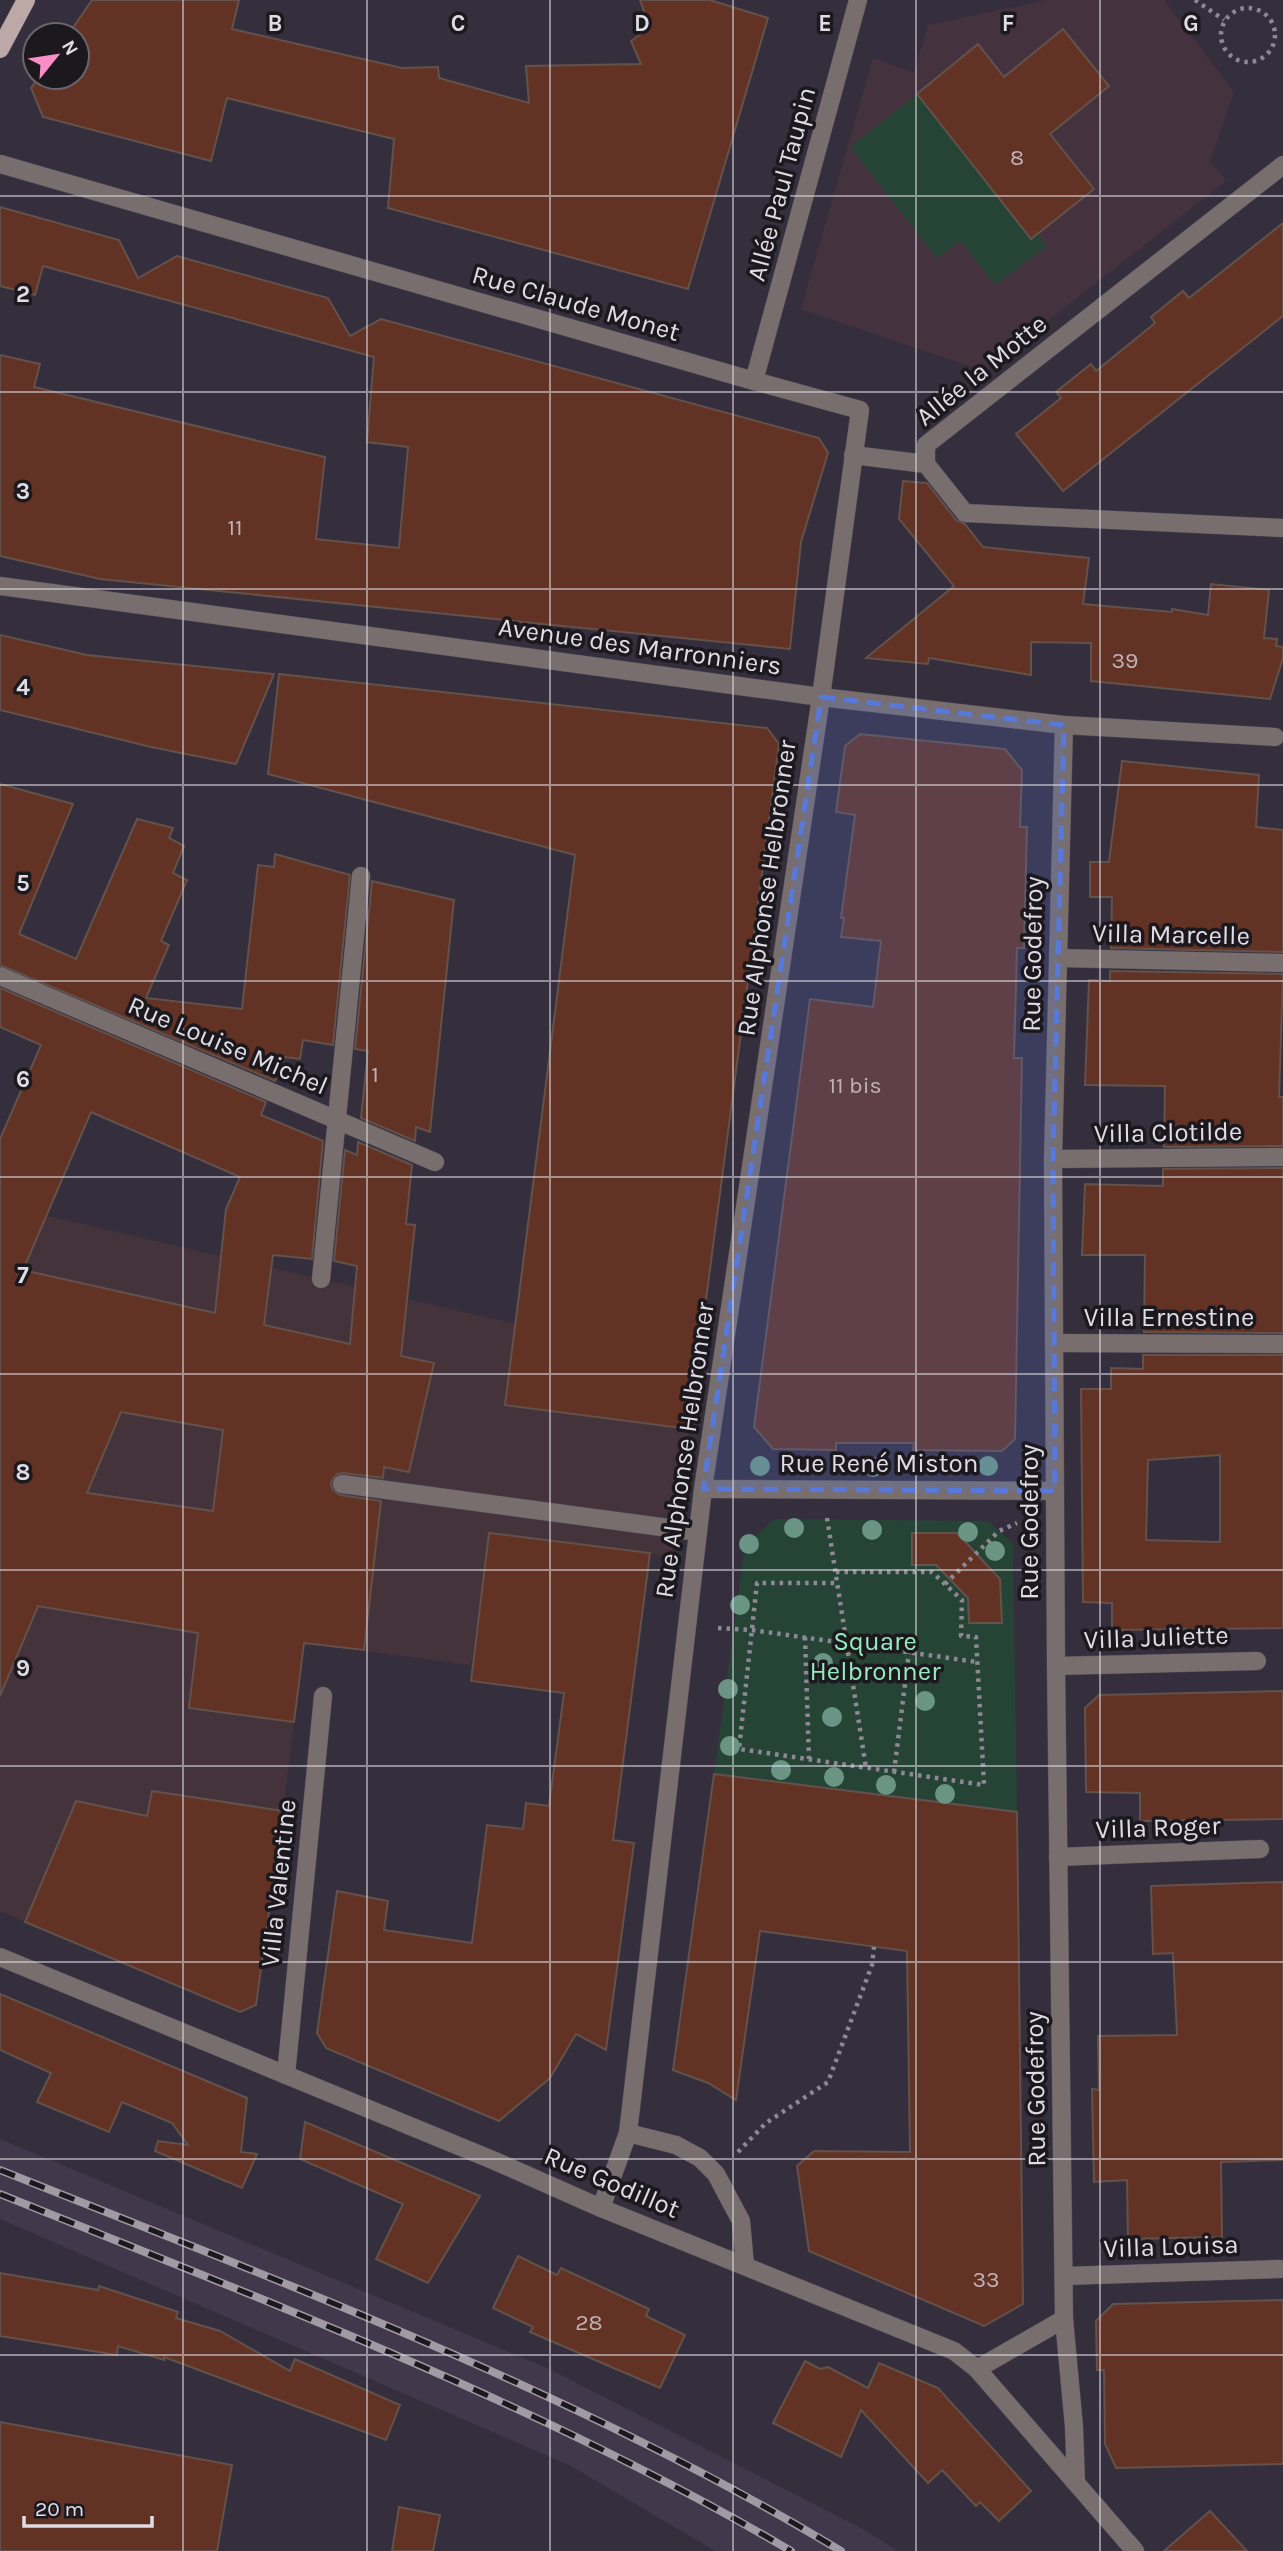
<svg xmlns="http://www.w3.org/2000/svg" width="1283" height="2551" font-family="Karla,sans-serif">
<rect width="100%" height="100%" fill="#352e3c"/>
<polygon fill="#45333c" points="0,1205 515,1324 506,1405 689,1429 672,1557 489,1533 471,1665 304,1643 283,1811 152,1791 147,1816 76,1801 25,1922 0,1911"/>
<polygon fill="#42384b" points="0,2139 547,2368 861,2528 898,2551 715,2551 571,2466 0,2219"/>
<polygon fill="#44333e" points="1047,0 1164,0 1234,92 1210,161 1226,181 984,371 801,309 873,58 914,73 928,25"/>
<g fill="#264435">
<polygon points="917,94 1031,239 1038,234 1047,246 995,285 961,241 937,258 850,147"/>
<polygon points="775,1519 988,1521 1013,1544 1017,1812 714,1774 745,1545"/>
</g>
<g fill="#623324" stroke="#63514b" stroke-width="2" fill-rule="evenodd">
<polygon points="92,0 239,0 232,29 402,68 438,67 439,78 529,103 526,66 641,64 631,41 641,34 637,24 646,17 640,0 710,0 768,18 688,289 388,208 394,139 227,98 211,161 43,117 31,88 39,77 77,77 77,35 68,35"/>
<polygon points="1063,29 1109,86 1050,134 1094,189 1031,239 917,94 978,44 1004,77"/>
<polygon points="0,207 119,240 138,278 177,256 328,298 350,336 381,319 819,438 828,453 801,542 790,649 100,579 0,556 0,355 40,364 34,387 325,457 316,539 399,548 408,447 367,442 374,357 43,266 35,295 0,286"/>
<polygon points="1283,223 1283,316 1063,491 1016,434 1061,398 1056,392 1091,364 1096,371 1155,323 1151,317 1183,291 1189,298"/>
<polygon points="903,481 927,483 956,520 965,524 983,547 1089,558 1083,604 1172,612 1172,609 1208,615 1211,584 1269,590 1264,638 1277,639 1276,646 1283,647 1283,658 1270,699 1091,681 1091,643 1031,642 1031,675 929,658 928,664 866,658 954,586 899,519"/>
<polygon points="0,635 87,655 274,674 236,764 151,747 0,710"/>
<polygon points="279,674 767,728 779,744 689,1429 505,1405 575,855 268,774"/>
<polygon points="860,734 1005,749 1022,770 1020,827 1027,827 1024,948 1017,948 1014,1058 1022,1058 1015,1439 1002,1451 913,1450 914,1443 836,1443 836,1450 773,1449 754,1427 810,999 873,1007 881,941 841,937 844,918 841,918 855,815 836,812 845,746"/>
<polygon points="1122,761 1259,775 1256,827 1283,830 1283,952 1111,948 1112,897 1090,897 1090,862 1109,862"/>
<polygon points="0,784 73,804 19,934 76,959 137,819 173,828 169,838 184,846 173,873 187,880 161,941 169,945 146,998 242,1009 258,865 274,867 275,854 350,875 333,1045 303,1040 300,1059 285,1057 275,1081 0,965"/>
<polygon points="372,881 454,900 430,1132 416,1127 415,1141 361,1118 368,1051 355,1049"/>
<polygon points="1110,971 1283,974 1279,1097 1283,1097 1283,1146 1164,1147 1165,1086 1085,1085 1089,980 1110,981"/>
<path d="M 0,988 L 266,1102 L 261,1115 L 323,1141 L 312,1259 L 273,1255 L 264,1325 L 350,1344 L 357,1266 L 334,1261 L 345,1150 L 357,1155 L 358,1142 L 412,1165 L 406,1224 L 415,1225 L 401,1356 L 434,1363 L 409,1472 L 384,1467 L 383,1478 L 343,1473 L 337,1474 L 331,1482 L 332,1489 L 340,1495 L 381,1501 L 364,1650 L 304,1643 L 294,1722 L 189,1708 L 198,1633 L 38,1606 L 0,1696 L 0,1139 L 41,1045 L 0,1027 ZM 91,1112 L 240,1177 L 226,1209 L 215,1313 L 23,1270 ZM 121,1412 L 223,1430 L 213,1511 L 87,1493 Z"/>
<polygon points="1283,1168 1283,1333 1144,1332 1145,1255 1082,1255 1085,1184 1163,1186 1163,1169"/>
<path d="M 1143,1355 L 1283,1355 L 1283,1628 L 1112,1630 L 1112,1603 L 1083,1602 L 1081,1389 L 1111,1389 L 1111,1368 L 1143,1369 ZM 1220,1455 L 1220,1542 L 1146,1540 L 1148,1460 Z"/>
<polygon points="489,1533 650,1553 613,1840 634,1843 606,2050 576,2034 550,2078 499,2121 326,2048 317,2033 337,1891 388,1901 384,1930 472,1943 487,1825 523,1829 526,1803 549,1806 564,1693 471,1681"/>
<polygon points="912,1533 957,1533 1000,1579 1002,1623 969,1623 968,1598 936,1565 912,1565"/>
<polygon points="1283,1691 1283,1819 1140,1821 1140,1793 1086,1792 1085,1708 1099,1695"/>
<polygon points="714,1774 1017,1812 1023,2304 984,2326 809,2251 797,2166 814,2151 910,2152 907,1951 760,1931 736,2100 708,2083 673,2070"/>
<polygon points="152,1791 283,1811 256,2005 240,2012 25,1922 76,1801 147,1816"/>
<polygon points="1283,1882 1283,2160 1221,2162 1222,2237 1128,2239 1127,2180 1094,2182 1092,2089 1099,2090 1098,2036 1177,2035 1173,1953 1153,1954 1151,1886"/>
<polygon points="0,1994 247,2098 241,2152 257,2154 242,2188 155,2151 158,2141 188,2145 172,2123 122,2102 109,2132 37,2102 51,2073 0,2050"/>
<polygon points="305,2122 480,2196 428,2283 376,2259 403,2204 300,2159"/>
<polygon points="518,2256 557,2275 561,2268 649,2309 646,2316 685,2335 660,2388 530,2332 533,2327 493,2308"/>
<polygon points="0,2273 98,2290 99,2286 178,2312 176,2318 220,2331 290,2371 295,2359 400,2405 386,2440 164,2357 164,2360 118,2346 117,2355 0,2336"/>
<polygon points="1283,2300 1283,2464 1116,2468 1105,2444 1104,2370 1097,2370 1096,2321 1113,2304"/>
<polygon points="805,2361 820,2369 828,2367 868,2388 879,2363 938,2388 1031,2491 999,2521 980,2502 976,2506 942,2470 928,2483 861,2410 841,2457 773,2423"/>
<polygon points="0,2422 232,2465 217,2551 0,2551"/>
<polygon points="399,2507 440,2515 433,2551 392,2551"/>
<polygon points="1210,2511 1247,2551 1164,2551"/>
</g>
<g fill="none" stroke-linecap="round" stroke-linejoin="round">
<defs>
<g id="minor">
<polyline points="0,164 754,381 860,410 821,697 703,1489 628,2133 601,2208"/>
<polyline points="1283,165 926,445 926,464 965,513 1283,528"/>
<polyline points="754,381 858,0"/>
<polyline points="853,455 926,464"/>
<polyline points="0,586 821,697 1064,725 1275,737"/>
<polyline points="1064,725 1053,1159 1056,1666 1064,2319 1074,2427 1076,2483"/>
<polyline points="1059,958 1283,963"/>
<polyline points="0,976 435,1162"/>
<polyline points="1053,1159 1283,1157"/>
<polyline points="321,1279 361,876"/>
<polyline points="1055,1343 1283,1344"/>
<polyline points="342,1484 698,1532"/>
<polyline points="703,1489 1055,1491"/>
<polyline points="1056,1666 1257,1661"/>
<polyline points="1058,1857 1260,1849"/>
<polyline points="0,1957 495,2161 601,2208 954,2351 977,2369 1135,2551"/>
<polyline points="286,2075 323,1696"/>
<polyline points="628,2133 676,2145 700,2158 716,2174 741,2221 745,2265"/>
<polyline points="1064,2276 1280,2269"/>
<polyline points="977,2369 1064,2319"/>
</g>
<polyline id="major" points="0,49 26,0"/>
</defs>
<use href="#minor" stroke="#504a57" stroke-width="19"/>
<use href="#major" stroke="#504a57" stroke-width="19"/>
<g stroke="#8e8894" stroke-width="4.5" stroke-dasharray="3.5 5" stroke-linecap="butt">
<polyline points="1195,0 1224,20"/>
<circle cx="1248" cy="35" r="27"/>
<polyline points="827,1518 866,1768"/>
<polyline points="836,1572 932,1572 962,1600 961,1636 976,1637 984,1785 739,1749 757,1583 837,1583"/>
<polyline points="945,1584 999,1531 1017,1523"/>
<polyline points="718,1628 752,1630 977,1662"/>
<polyline points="805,1637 809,1759"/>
<polyline points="894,1772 909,1652"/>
<polyline points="738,2152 766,2123 828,2082 872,1965 874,1947"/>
</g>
<use href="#minor" stroke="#776e6d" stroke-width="18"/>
<use href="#major" stroke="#bca9a7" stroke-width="18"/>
<defs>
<g id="rail">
<path d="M 0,2170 C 286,2284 577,2392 841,2551"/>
<path d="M 0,2194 C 268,2302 541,2404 791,2551"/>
</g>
</defs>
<use href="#rail" stroke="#9f9aa4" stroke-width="8"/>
<use href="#rail" stroke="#1b181e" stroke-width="5" stroke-dasharray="16" stroke-linecap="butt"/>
</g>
<g fill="#6a9584">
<circle cx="760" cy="1466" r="10"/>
<circle cx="988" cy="1466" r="10"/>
<circle cx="873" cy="1467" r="10"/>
<circle cx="794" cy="1528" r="10"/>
<circle cx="872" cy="1530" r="10"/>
<circle cx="968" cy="1532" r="10"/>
<circle cx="749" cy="1544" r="10"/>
<circle cx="995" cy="1551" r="10"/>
<circle cx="740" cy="1605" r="10"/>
<circle cx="823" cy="1663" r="10"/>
<circle cx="728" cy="1689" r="10"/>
<circle cx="925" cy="1701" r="10"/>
<circle cx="832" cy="1717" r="10"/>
<circle cx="730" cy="1746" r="10"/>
<circle cx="781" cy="1770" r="10"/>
<circle cx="834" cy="1777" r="10"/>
<circle cx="886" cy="1785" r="10"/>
<circle cx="945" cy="1794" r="10"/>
</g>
<path fill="#5879dc" fill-opacity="0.2" stroke="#5879dc" stroke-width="5" stroke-dasharray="14 9" stroke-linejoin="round" d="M 821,697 L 1064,725 L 1053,1159 L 1055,1491 L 703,1489 Z"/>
<path fill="none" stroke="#e0dce5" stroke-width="2" stroke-opacity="0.55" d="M 183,0 L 183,2551M 367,0 L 367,2551M 550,0 L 550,2551M 733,0 L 733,2551M 916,0 L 916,2551M 1100,0 L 1100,2551M 0,196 L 1283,196M 0,392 L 1283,392M 0,589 L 1283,589M 0,785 L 1283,785M 0,981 L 1283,981M 0,1177 L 1283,1177M 0,1374 L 1283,1374M 0,1570 L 1283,1570M 0,1766 L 1283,1766M 0,1962 L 1283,1962M 0,2159 L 1283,2159M 0,2355 L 1283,2355"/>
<g text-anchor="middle" stroke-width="7" stroke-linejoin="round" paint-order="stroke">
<g font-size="23" fill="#c0b2b5">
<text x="1017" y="165">8</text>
<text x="235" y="535">11</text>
<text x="1125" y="668">39</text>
<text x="375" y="1082">1</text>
<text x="855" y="1093">11 bis</text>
<text x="986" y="2287">33</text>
<text x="589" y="2330">28</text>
</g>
<g font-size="26" fill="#e0dce5" stroke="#1b181e">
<text transform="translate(781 184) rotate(-75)" y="9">Allée Paul Taupin</text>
<text transform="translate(576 303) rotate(16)" y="9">Rue Claude Monet</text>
<text transform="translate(981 370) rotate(-39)" y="9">Allée la Motte</text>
<text transform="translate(640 646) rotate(8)" y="9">Avenue des Marronniers</text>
<text transform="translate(766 888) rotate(-82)" y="9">Rue Alphonse Helbronner</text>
<text transform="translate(1171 934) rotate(1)" y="9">Villa Marcelle</text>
<text transform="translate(1032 954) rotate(-89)" y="9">Rue Godefroy</text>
<text transform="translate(228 1045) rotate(23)" y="9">Rue Louise Michel</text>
<text transform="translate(1168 1132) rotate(-1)" y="9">Villa Clotilde</text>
<text x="1169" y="1326">Villa Ernestine</text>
<text transform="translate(684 1450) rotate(-82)" y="9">Rue Alphonse Helbronner</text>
<text x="879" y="1472">Rue René Miston</text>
<text transform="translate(1029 1522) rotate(-90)" y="9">Rue Godefroy</text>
<text transform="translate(1156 1637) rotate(-2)" y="9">Villa Juliette</text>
<text transform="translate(1158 1827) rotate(-2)" y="9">Villa Roger</text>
<text transform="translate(278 1883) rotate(-84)" y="9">Villa Valentine</text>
<text transform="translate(1035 2089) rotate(-91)" y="9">Rue Godefroy</text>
<text transform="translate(612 2182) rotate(23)" y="9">Rue Godillot</text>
<text transform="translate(1171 2246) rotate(-2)" y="9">Villa Louisa</text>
</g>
<g font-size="26" fill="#95eabf" stroke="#1b181e">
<text x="875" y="1650">Square<tspan x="875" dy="30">Helbronner</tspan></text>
</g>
</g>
<g font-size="23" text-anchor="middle" font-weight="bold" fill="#e0dce5" stroke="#1b181e" stroke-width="7" stroke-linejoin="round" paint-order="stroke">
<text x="275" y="31">B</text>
<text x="458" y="31">C</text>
<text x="642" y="31">D</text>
<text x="825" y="31">E</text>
<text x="1008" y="31">F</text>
<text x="1191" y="31">G</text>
<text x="23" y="302">2</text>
<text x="23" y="499">3</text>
<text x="23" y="695">4</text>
<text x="23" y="891">5</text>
<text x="23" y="1087">6</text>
<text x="23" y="1283">7</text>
<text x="23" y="1480">8</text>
<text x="23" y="1676">9</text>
</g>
<g transform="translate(56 56) rotate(60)"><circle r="33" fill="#1b181e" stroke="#6a666e" stroke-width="2"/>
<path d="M0-5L12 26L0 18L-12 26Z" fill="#fa8fc8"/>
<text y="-10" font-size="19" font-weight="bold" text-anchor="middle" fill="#e0dce5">N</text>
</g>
<path d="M24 2516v10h128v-10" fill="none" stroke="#e0dce5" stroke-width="3.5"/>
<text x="35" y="2516" font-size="21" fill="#e0dce5" stroke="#1b181e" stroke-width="5" paint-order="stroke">20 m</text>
</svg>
